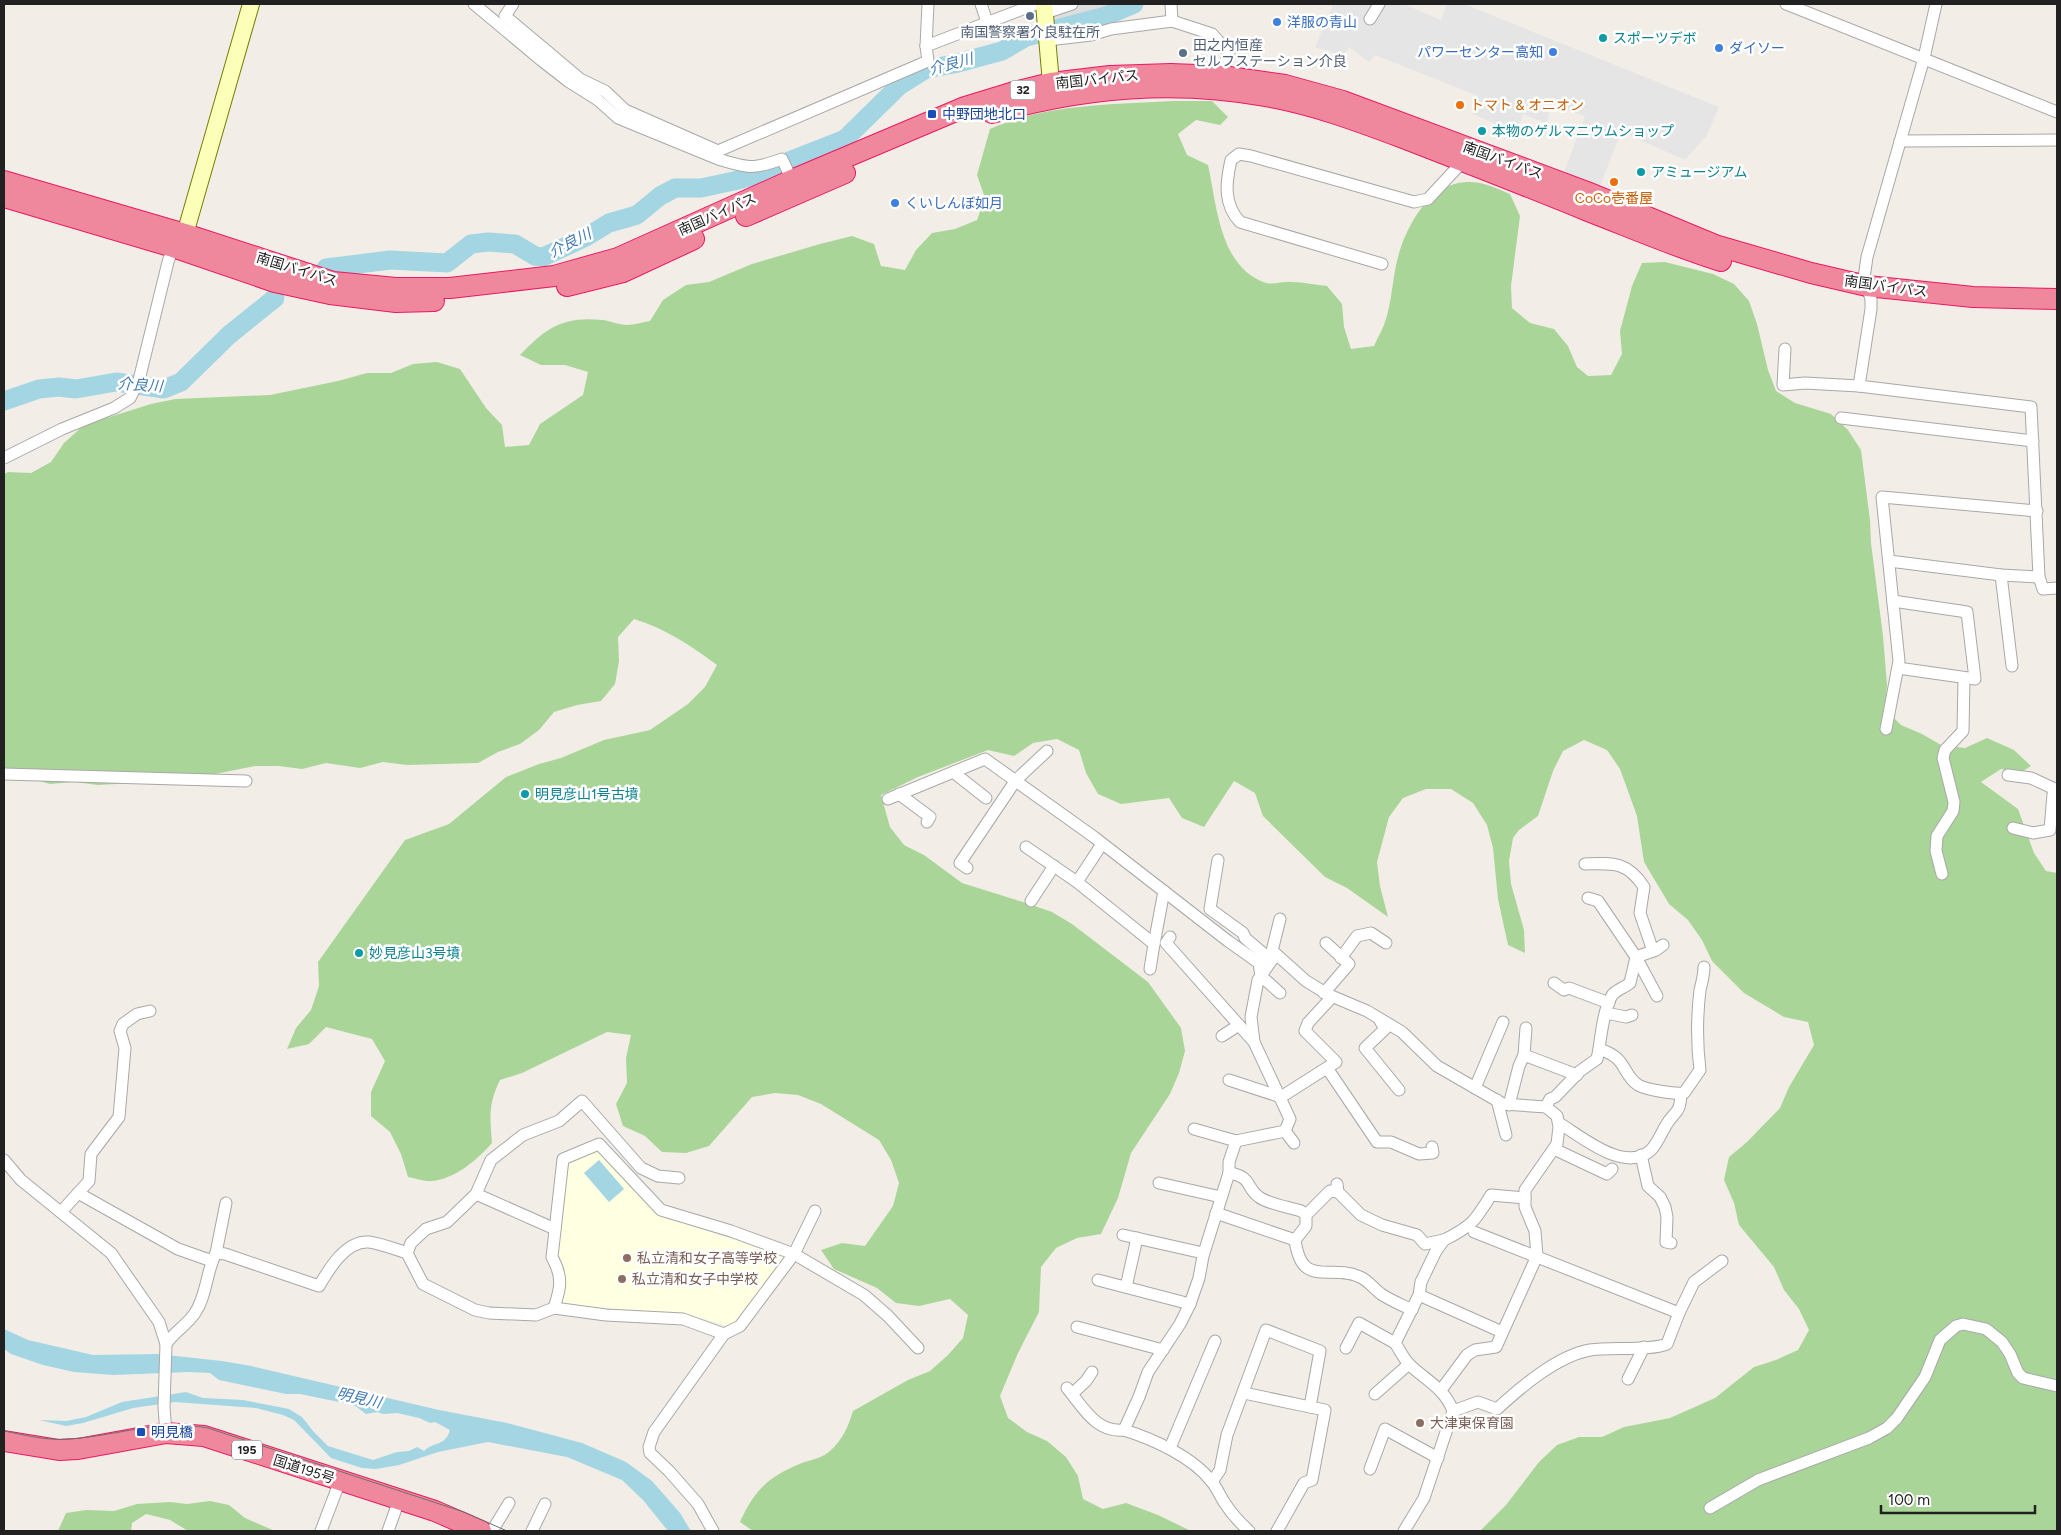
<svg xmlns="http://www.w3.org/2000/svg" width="2061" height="1535" font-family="Figtree,'Noto Sans JP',sans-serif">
<rect width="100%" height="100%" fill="#f2eee7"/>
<polygon fill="#dfdede" points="1050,4 1121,4 1052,26"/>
<polygon fill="#ffffe2" points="599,1150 657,1214 785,1257 742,1319 727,1326 687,1314 565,1305 563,1302 565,1276 557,1253 568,1164"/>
<g fill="#aad598">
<path d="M 1173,101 L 1212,101 L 1228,117 L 1220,125 L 1196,120 L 1178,134 L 1187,155 L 1208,165 C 1217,205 1219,267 1266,283 C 1274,285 1284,281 1292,282 C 1304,282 1315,285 1327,286 L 1342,304 L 1344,327 L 1351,349 L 1374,346 C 1377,339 1381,332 1384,325 C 1393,301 1392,274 1400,250 C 1410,220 1431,184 1466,182 C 1482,181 1496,188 1510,194 L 1520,216 L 1511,286 L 1512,308 L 1530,323 L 1554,329 L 1568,346 L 1577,367 L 1588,376 L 1611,375 L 1622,354 L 1620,331 L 1632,286 L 1642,263 L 1665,262 L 1713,274 L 1734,284 L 1749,301 L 1757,324 L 1768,370 L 1776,391 L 1795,403 L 1831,414 L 1848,430 L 1861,450 L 1870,520 L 1871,543 L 1883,636 L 1887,685 L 1885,709 L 1901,725 L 1922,734 L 1941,745 L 1965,748 L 1987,738 L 2014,750 L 2031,766 L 2020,773 L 2001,769 L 1981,782 L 2018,809 L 2034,853 L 2046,871 L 2057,873 L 2057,1531 L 1480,1531 L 1506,1505 L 1539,1462 L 1557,1445 L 1579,1437 L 1602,1437 L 1624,1427 L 1670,1418 L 1715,1398 L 1754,1367 L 1776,1360 L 1798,1350 L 1809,1330 L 1799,1309 L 1784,1290 L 1774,1267 L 1739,1225 L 1734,1203 L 1724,1180 L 1729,1157 L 1747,1142 L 1780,1108 L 1789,1087 L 1814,1045 L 1808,1022 L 1784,1017 L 1744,993 L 1712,961 L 1702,940 L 1688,920 L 1669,904 L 1644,862 L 1637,816 L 1620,769 L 1607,750 L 1584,740 L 1563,751 L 1553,771 L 1538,816 L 1519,830 L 1513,838 L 1509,861 L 1511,884 L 1524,930 L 1525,953 L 1508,945 L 1498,899 L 1493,848 L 1487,825 L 1473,803 L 1451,789 L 1426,789 L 1403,798 L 1389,817 L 1377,862 L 1380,886 L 1388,917 L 1347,888 L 1325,877 L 1263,816 L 1255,793 L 1234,781 L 1204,827 L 1182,818 L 1169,798 L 1121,804 L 1098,794 L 1086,773 L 1079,750 L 1057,739 L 1033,743 L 1014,756 L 988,750 L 918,777 L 881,795 L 890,827 L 904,845 L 924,855 L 962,883 L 1029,904 L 1052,912 L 1072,924 L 1148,982 L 1181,1028 L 1185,1051 L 1179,1073 L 1170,1094 L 1131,1153 L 1118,1198 L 1101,1234 L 1077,1238 L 1056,1248 L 1041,1267 L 1039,1312 L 1018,1353 L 1000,1396 L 1008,1418 L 1027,1432 L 1047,1441 L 1066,1457 L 1078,1476 L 1083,1499 L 1103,1509 L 1126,1503 L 1158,1515 L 1191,1531 L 753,1531 L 740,1522 C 755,1489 768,1477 802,1463 C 811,1460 824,1457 830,1451 C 843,1439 848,1427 853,1411 L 908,1380 L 930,1371 L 948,1355 L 963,1338 L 968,1315 L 950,1299 L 919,1306 L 896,1303 L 877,1288 L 834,1269 L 821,1250 L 842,1243 L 865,1246 L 893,1206 L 899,1183 L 891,1160 L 879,1140 L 821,1104 L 798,1095 L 775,1093 L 752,1097 L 709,1146 L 686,1153 L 662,1152 L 645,1136 L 623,1126 L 616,1104 L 627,1083 L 626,1058 L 631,1035 L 607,1032 L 522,1073 L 500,1080 C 488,1105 490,1117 492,1143 C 477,1160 455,1179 432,1181 C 425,1182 415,1178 408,1177 L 401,1154 L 390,1132 L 371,1116 L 371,1092 L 385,1061 L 372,1039 L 326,1027 L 309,1044 L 287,1049 L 296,1028 L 311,1010 L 319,986 L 318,962 L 405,840 L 449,824 L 506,777 L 539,764 L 561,758 L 604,740 L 650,730 L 688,704 L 705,687 L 717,665 C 690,645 666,629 634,619 L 618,637 L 619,661 L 615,684 L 601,701 L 577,705 L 554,712 L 539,730 L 520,744 L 498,752 L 478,763 L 407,765 L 383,762 L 360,768 L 326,763 L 302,769 L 279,766 L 255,766 L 160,785 L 134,783 L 98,785 L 74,782 L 50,784 L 4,771 L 4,474 L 8,472 L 31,473 L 51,462 L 64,443 L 84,425 L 151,404 L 175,399 L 270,395 L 338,381 L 367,373 L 391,373 L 413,364 L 437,362 L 460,369 L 486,408 L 502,425 L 505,447 L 529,445 L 540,424 L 583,395 L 588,372 L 565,365 L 541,365 L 520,355 C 547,327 563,316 603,320 C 611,321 619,325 627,325 C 634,325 643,322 650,321 L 663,300 L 686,285 L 709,282 L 752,264 L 820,244 L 852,236 L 874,244 L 881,266 L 905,270 L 916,250 L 932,233 L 955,229 L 977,220 L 985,198 L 977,175 L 990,129 C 1049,103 1111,105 1173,101 Z"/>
<polygon points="210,1501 229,1505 245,1518 275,1531 188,1531 170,1520 146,1514 132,1523 131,1531 58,1531 66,1513 86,1510 114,1511 137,1504 170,1502 187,1504"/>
</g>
<polygon fill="#e5e5e5" points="1333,4 1373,4 1369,10 1382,4 1404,4 1441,20 1447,4 1464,4 1719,107 1707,135 1685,160 1621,132 1599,189 1563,175 1585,116 1552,106 1546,123 1523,114 1520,123 1500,126 1473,114 1478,96 1375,55 1369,62 1349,47 1340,59 1329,50 1315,48"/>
<g fill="#a3d5e3">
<polygon points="599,1160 624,1189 609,1202 584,1173"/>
<path d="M 4,1329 L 28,1340 L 93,1355 L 157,1354 L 222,1361 L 251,1366 L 439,1410 L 507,1423 L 582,1443 L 626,1462 L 652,1481 L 680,1513 L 691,1531 L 668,1531 L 643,1500 L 622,1480 L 567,1457 L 488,1442 L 438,1452 L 399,1465 L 376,1469 L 362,1468 L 331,1458 L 294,1420 L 283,1415 L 256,1408 L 175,1402 L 133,1408 L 83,1423 L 66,1426 L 39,1420 L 66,1421 L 86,1417 L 122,1402 L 186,1392 L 203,1398 L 243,1400 L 289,1409 L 302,1417 L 313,1431 L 328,1446 L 373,1460 L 397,1452 L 409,1451 L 417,1447 L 424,1451 C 434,1441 445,1447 450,1430 L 435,1422 L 430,1423 L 419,1418 L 397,1413 L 383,1414 L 377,1412 L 366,1414 L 354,1405 L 300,1394 L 286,1394 L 219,1380 L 210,1373 L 189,1372 L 113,1375 L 74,1372 L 43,1365 L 11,1354 L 4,1349 Z"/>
</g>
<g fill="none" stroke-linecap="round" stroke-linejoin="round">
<g stroke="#a3d5e3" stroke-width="19">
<polyline points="789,161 845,139 899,86 926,69 954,64 1002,51 1026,37 1106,16 1134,4"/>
<polyline points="326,268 390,260 447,263 471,244 488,242 515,244 535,256 543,257 586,237 609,223 637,215 660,196 675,188 701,188 734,181 767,172 781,166"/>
<polyline points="4,401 39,389 59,387 76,389 116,382 164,389 181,382 229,335 275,298"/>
</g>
<defs>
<g id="street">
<path d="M 474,4 L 541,60 L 568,81 L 598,100 L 618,118 L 718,159 C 748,168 752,170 782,159 L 792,180"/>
<polyline points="513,4 505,16 548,52 543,58"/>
<polyline points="981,4 987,22"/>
<polyline points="1171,4 1172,21"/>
<polyline points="1786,4 2057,112"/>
<polyline points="1936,4 1924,58 1867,257 1864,278 1871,299 1871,309 1859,386 2031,407 2039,577 2043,589 2057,588"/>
<polyline points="1045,13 1072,4"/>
<polyline points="1370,19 1379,4"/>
<polyline points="1048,40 1091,35 1111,29 1172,21 1212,34 1229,53 1220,79"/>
<polyline points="926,46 1036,4"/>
<polyline points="548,52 580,79 605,91 625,110 718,151 928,61 926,46 928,4"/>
<polyline points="1900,141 2057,140"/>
<path d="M 1382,264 L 1240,222 C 1223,204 1226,182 1231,160 L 1239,154 L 1251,156 L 1414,202 L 1428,199 L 1466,158"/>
<polyline points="1785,349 1783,385 1805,383 1859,386"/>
<polyline points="1841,418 2033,441"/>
<polyline points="4,458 62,429 114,408 130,398 139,380 168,262 173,247"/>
<polyline points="1889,561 2001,575 2039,577"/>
<polyline points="2001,575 2012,666"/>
<polyline points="1893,601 1967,612 1975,679 1898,668"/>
<polyline points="1886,729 1899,661 1882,497 2037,511"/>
<polyline points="953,772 986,798"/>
<polyline points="4,774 246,781"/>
<polyline points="2008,775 2031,778 2057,790"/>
<polyline points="899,794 930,817 927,822"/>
<polyline points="888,799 985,759 1094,837 1228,941 1259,963 1261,976 1280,993"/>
<polyline points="2013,828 2033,833 2050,830 2053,794 2057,792"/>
<polyline points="1026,847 1077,882 1154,944 1164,891"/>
<polyline points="1218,860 1210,909 1243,933 1245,938 1265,955 1259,963"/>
<path d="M 1585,864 C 1612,863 1627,861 1644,887 L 1640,913 L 1653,951"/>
<polyline points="967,868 960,863 1016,780 1047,751"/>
<polyline points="1942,874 1936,851 1937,836 1953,811 1954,802 1943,758 1945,750 1963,731 1964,678"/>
<polyline points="1077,882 1102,844"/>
<polyline points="1588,898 1598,901 1636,957 1657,996"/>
<polyline points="1031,901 1054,866"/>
<polyline points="1170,937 1166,943 1254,1042"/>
<polyline points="1272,951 1280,919"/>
<polyline points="1341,958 1357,936 1371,933 1386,943"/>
<polyline points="1150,969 1154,944"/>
<polyline points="1554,983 1564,990 1569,988 1609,1003"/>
<polyline points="1324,993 1349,964 1326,943"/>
<polyline points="1606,1013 1626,1017 1632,1015"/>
<polyline points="1379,1019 1385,1029 1365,1048 1399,1090"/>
<polyline points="1222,1036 1239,1025"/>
<path d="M 1599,1049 C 1601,1035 1604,1006 1613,994 C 1617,990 1625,987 1630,983 L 1636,957 L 1656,950 L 1663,945"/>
<polyline points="1524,1055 1526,1028"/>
<polyline points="1327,1068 1377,1142 1391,1142 1419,1154 1433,1153 1432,1147"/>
<polyline points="1229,1080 1281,1097 1336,1062 1305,1031 1308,1023 1332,997"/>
<polyline points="1475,1088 1503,1022"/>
<polyline points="1497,1100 1506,1135"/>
<polyline points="1509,1105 1519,1066 1524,1055 1577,1075"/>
<path d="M 1546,1107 L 1550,1099 L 1555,1097 L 1580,1071 L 1597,1059 L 1599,1049 C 1628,1058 1621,1073 1638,1085 C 1647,1090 1674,1094 1684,1093 L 1700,1070 C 1697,1046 1697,1015 1700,990 C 1702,982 1704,975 1704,967"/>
<path d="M 1559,1123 C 1582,1137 1625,1174 1651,1150 C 1657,1144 1661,1134 1665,1127 C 1674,1110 1680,1116 1681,1094"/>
<polyline points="1194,1129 1236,1141"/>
<polyline points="1285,1131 1294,1143"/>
<polyline points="1554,1149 1607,1174 1612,1169"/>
<polyline points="1641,1155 1648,1186 1660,1197 1665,1207 1667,1217 1666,1242 1671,1243"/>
<polyline points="4,1160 21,1180 111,1253 159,1322 166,1344 164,1407 166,1433"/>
<path d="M 1229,1173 C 1253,1177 1245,1187 1259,1197 C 1268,1204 1289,1207 1301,1211 L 1306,1215 L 1306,1226 L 1295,1240"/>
<polyline points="1159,1183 1221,1197"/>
<path d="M 1337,1184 L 1338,1192 L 1361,1215 L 1382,1225 L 1417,1235 L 1425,1244 L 1444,1240 L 1436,1251 L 1421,1282 L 1419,1295 L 1395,1343 C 1400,1350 1404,1360 1411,1366 C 1427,1381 1445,1389 1453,1411 L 1424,1498 L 1404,1531"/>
<polyline points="78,1193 178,1249 212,1261"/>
<polyline points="476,1194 555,1229"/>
<polyline points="61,1212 89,1181 91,1154 119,1117 125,1048 120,1031 123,1024 137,1014 150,1011"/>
<path d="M 1216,1213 L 1295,1240 C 1302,1290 1330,1263 1360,1277 C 1369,1281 1373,1288 1381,1294 C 1390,1300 1402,1305 1412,1310"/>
<polyline points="1306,1215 1330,1191 1338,1192"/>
<polyline points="1123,1235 1203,1253"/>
<path d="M 1444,1240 C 1472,1226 1475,1221 1491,1195 L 1525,1198"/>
<polyline points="216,1253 226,1203"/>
<polyline points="407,1253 423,1284 475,1310 489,1313 536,1315 554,1308 606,1315 683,1319 724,1334"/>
<polyline points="1098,1280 1190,1304"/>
<polyline points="1126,1287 1137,1238"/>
<polyline points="1419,1295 1502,1332"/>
<path d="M 554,1308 C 561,1287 563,1277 552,1257 L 563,1159 L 599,1144 L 661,1210 L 731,1231 L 794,1254 L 864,1295 L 888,1316 L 918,1348"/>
<polyline points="1679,1313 1694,1282 1722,1261"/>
<polyline points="1077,1327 1163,1350"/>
<path d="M 166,1344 C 174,1332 187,1325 195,1313 C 207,1295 206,1272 216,1253 L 225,1254 L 319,1286 C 329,1269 346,1240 369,1242 C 382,1244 395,1249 407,1253 L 411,1243 L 426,1229 L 447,1222 L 476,1194 L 491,1160 L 523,1135 L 559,1121 L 582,1101 L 641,1168 L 658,1176 L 679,1178"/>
<polyline points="1346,1348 1359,1323 1395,1343"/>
<polyline points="1628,1379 1644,1347"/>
<path d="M 1067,1388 C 1083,1407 1096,1433 1124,1430"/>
<polyline points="1244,1393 1310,1407"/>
<polyline points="1072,1394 1086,1381 1092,1372"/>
<polyline points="1375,1394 1409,1364"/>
<path d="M 1453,1411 L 1478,1402 L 1497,1409 C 1521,1387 1557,1356 1590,1350 C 1611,1347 1650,1351 1667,1344 L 1679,1313 L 1474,1232"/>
<polyline points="1170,1448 1215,1341"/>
<polyline points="1370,1469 1385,1429 1438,1458"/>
<polyline points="1212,1482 1220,1470 1227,1435 1266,1330 1320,1351 1310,1407 1325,1410 1312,1480 1304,1483 1277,1531"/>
<polyline points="1710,1508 1758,1480 1869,1438 1887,1428 1897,1418 1925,1377 1940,1340 1956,1326 1963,1324 1986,1329 2002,1342 2010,1354 2018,1373 2023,1378 2057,1386"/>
<polyline points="321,1531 340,1481"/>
<polyline points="388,1531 399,1500"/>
<polyline points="492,1531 509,1503"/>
<polyline points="532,1531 545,1504"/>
<polyline points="713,1531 698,1504 669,1471 650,1453 649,1447 654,1432 724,1334 740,1326 794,1254 815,1211"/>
<path d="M 1249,1531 C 1239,1522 1231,1513 1224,1502 C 1220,1496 1217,1488 1212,1482 C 1193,1457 1153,1439 1124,1430 L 1139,1397 L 1148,1372 L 1180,1324 L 1190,1304 L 1199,1278 L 1203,1256 L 1229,1173 L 1229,1162 L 1236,1141 L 1285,1131 L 1290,1119 L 1254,1042 L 1251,1017 L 1258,980 L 1276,954 L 1306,981 L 1329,995 L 1367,1011 L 1402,1032 L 1437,1066 L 1503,1104 L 1546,1107 L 1557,1116 L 1559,1127 L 1557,1144 L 1525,1190 L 1525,1207 L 1535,1231 L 1537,1256 L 1496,1347 L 1475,1350 L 1467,1355 L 1441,1390"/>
</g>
<g id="secondary">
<polyline points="1044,4 1052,94"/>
<polyline points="178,242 185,234 251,4"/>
</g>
<g id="highway">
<path d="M 992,113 C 1080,88 1174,79 1265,96 C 1312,104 1358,121 1403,138 C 1465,162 1527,186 1588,211 C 1632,228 1676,247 1721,261"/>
<polyline points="4,181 185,234 333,282 396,288 450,288 554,276 618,258 792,180 965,107 1014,92 1051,83 1110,76 1171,74 1222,76 1285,85 1343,101 1587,192 1715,245 1811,273 1867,286 1973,297 2057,299"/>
<polyline points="4,197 173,247 275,282 330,294 396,302 434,301"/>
<polyline points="746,216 845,173"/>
<polyline points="567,286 623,272 694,239"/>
<polyline points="4,1441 59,1450 78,1449 166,1433 204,1436 435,1511 481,1531"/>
</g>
</defs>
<use href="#street" stroke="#a8a8a8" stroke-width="13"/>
<use href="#secondary" stroke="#737f00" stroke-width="18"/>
<use href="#highway" stroke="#eb1863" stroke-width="22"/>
<use href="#street" stroke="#fff" stroke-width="11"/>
<use href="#secondary" stroke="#fcffb7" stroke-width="16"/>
<use href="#highway" stroke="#ef889c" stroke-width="20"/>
<path stroke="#6f6f6f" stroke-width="1" d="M 4,1431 C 25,1435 47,1441 68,1439 C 118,1436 157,1419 208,1428 L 464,1512 L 507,1531"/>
</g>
<g fill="#5c6f8a" stroke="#fff" stroke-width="2">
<circle cx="1030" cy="16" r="5"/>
<circle cx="1183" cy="53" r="5"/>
</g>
<g fill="#3f7fe0" stroke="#fff" stroke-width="2">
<circle cx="1277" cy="22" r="5"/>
<circle cx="1719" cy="48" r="5"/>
<circle cx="1553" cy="52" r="5"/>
<circle cx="895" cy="203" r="5"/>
</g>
<g fill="#0f9aa8" stroke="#fff" stroke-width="2">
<circle cx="1603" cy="38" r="5"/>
<circle cx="1482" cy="131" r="5"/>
<circle cx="1641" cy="172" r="5"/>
<circle cx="525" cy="794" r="5"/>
<circle cx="359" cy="953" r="5"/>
</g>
<g fill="#e8710a" stroke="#fff" stroke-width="2">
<circle cx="1460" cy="105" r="5"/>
<circle cx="1614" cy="182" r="5"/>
</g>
<g fill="#1a4fb4" stroke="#fff" stroke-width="2">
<rect x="927" y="109" width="10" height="10" rx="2.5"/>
<rect x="136" y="1427" width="10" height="10" rx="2.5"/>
</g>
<g fill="#8d6e63" stroke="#fff" stroke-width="2">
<circle cx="627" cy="1258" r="5"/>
<circle cx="622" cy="1279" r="5"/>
<circle cx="1420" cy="1423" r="5"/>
</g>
<g text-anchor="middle" stroke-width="5" stroke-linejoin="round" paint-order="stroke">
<g fill="#fff" stroke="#646464" stroke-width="1">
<rect x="1010.5" y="80.5" width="25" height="19" rx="4"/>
<rect x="232" y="1440.5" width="30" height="19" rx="4"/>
</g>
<g font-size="12" font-weight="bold" fill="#212121">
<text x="1023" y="94">32</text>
<text x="247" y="1454">195</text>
</g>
<g font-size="14" fill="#366cbe" stroke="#fff" text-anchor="start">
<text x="1287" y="27">洋服の青山</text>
<text x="1729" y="53">ダイソー</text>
<text x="1543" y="57" text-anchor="end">パワーセンター高知</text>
<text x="905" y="208">くいしんぼ如月</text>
</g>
<g font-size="14" fill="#4e5e75" stroke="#fff">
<text x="1030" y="37">南国警察署介良駐在所</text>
<text x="1193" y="50" text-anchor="start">田之内恒産<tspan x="1193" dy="16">セルフステーション介良</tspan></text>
</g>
<g font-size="14" fill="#0d838f" stroke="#fff" text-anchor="start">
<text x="1613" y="43">スポーツデボ</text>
<text x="1492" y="136">本物のゲルマニウムショップ</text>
<text x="1651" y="177">アミュージアム</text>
<text x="535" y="799">明見彦山1号古墳</text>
<text x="369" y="958">妙見彦山3号墳</text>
</g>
<g font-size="14" fill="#212121" stroke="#fff">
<text transform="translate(1097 79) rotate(-6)" y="5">南国バイパス</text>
<text transform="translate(1503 160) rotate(20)" y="5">南国バイパス</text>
<text transform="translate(717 214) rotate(-24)" y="5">南国バイパス</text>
<text transform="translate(297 269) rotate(17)" y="5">南国バイパス</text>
<text transform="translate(1886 286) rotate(8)" y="5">南国バイパス</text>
<text transform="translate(304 1469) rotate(18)" y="5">国道195号</text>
</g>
<g font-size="14" fill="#c56008" stroke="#fff" text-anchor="start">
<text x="1470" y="110">トマト &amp; オニオン</text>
<text x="1614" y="203" text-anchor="middle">CoCo壱番屋</text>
</g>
<g font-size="14" fill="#164399" stroke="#fff" text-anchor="start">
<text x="942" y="119">中野団地北口</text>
<text x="151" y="1437">明見橋</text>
</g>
<g font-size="14" fill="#785e54" stroke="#fff" text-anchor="start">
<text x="637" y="1263">私立清和女子高等学校</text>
<text x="632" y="1284">私立清和女子中学校</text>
<text x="1430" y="1428">大津東保育園</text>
</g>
<g font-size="15" font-style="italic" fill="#407ab2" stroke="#fff">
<text transform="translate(951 64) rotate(-15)" y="5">介良川</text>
<text transform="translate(570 243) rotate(-27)" y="5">介良川</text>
<text transform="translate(140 385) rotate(4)" y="5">介良川</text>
<text transform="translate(359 1398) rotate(13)" y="5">明見川</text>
</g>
</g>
<rect width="2061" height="1535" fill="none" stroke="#212121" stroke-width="10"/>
<path d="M1881 1505v8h154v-8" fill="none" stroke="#212121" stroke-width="2.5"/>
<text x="1888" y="1505" font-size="15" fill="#212121" stroke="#ffffff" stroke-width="4" paint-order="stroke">100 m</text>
</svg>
